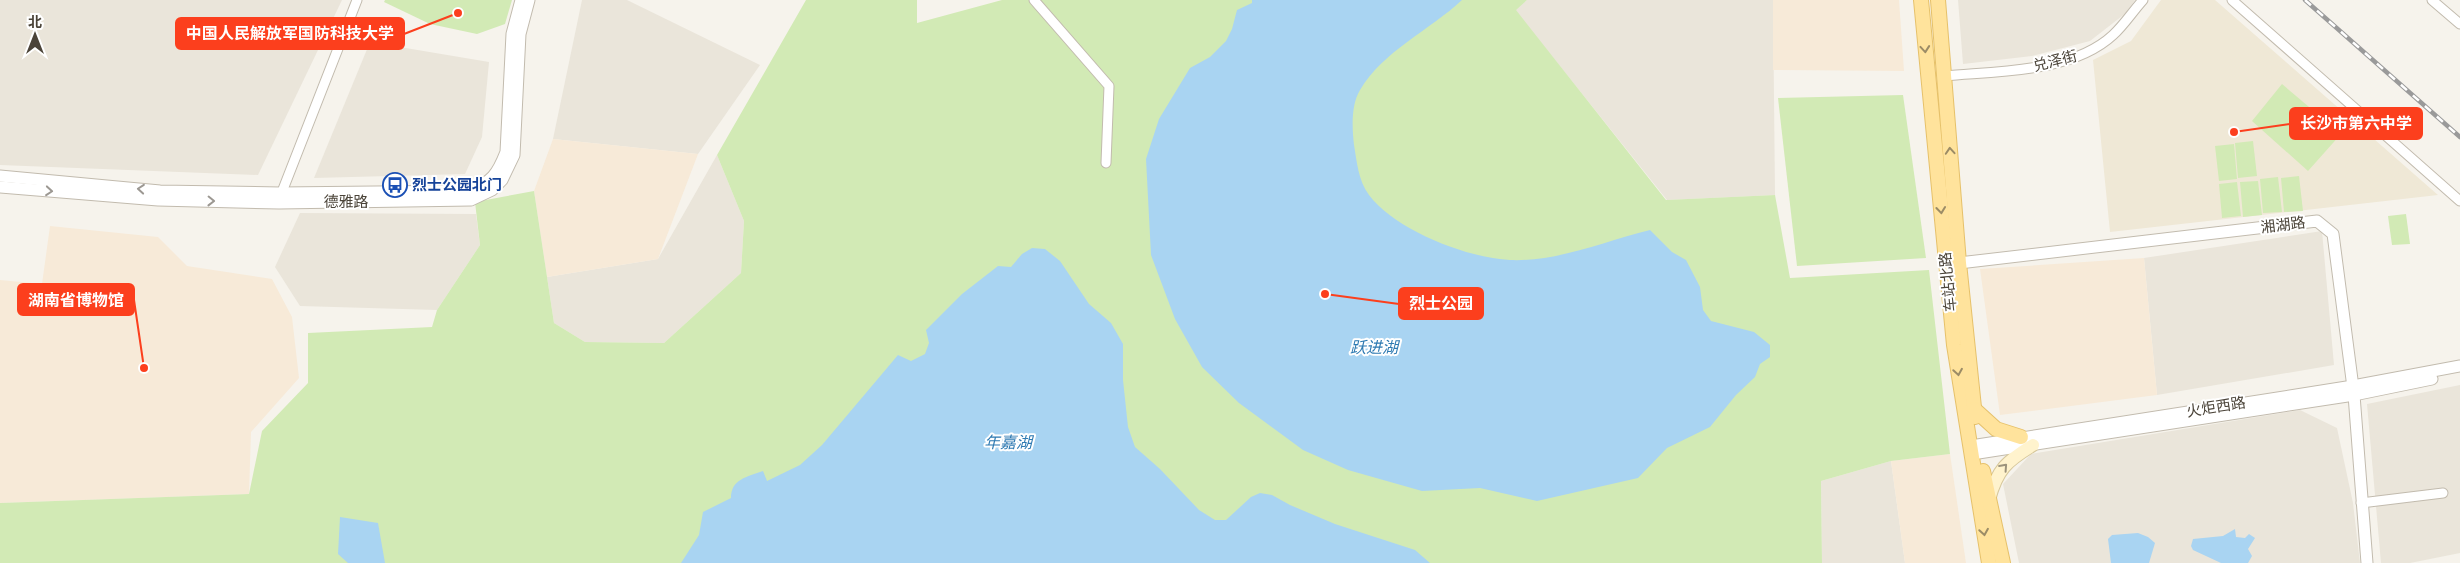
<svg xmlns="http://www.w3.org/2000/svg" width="2460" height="563" font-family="Ubuntu,'Noto Sans SC',sans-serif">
<rect width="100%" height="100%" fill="#f6f3ec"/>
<g fill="#eae5da">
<polygon points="0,0 342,0 258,175 0,165"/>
<polygon points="582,0 627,0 760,65 698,154 553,139"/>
<polygon points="1527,0 1773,0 1775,195 1667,200 1515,10"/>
<polygon points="1958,0 2135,0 2126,13 2090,41 2032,56 1963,64"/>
<polygon points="370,42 489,62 482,137 465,174 314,178"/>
<polygon points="717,155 744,221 741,273 664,343 585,342 554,323 547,277 658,259"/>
<polygon points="300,213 476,214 480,245 437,310 300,306 275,267"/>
<polygon points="2322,231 2334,365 2157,395 2144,258"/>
<polygon points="2460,385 2460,553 2410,563 2381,563 2367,404"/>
<polygon points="2300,410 2337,428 2353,503 2360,563 2019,563 2003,484 2031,454"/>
<polygon points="1891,461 1905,563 1822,563 1821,481"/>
</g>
<g fill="#f7ead8">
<polygon points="1773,0 1899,0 1904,71 1773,70"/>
<polygon points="553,139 698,154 658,259 547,277 534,191"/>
<polygon points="50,226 158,237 187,266 272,279 292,317 299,378 251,432 249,494 0,503 0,280 42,284"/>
<polygon points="2144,258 2157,395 2000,415 1980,269"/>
<polygon points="1950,454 1966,563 1905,563 1891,461"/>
</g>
<polygon fill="#efe8d6" points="2161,0 2215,0 2438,195 2110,232 2093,60 2131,41"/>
<g fill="#d2eab5">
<polygon points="385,0 512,0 505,24 477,34 430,24 384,2"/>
<polygon points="806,0 917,0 917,23 1002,0 1527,0 1516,10 1666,200 1775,195 1790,278 1929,270 1950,454 1891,461 1821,481 1822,563 0,563 0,503 249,494 262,431 308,383 308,333 432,327 437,310 480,245 475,202 534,191 554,323 585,342 664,343 741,273 744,221 717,155"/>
<polygon points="2282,84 2341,134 2308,171 2252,121"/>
<polygon points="1903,95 1926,258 1797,266 1778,98"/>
<polygon points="2253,141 2257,176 2238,178 2235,143"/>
<polygon points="2234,144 2237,179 2219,181 2215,146"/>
<polygon points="2299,176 2303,211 2284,212 2281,178"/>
<polygon points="2278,177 2282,212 2263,213 2260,179"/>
<polygon points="2258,181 2262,215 2243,217 2240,182"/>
<polygon points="2237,182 2241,216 2222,218 2219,184"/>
<polygon points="2406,214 2410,244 2392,245 2388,216"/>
</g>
<g fill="#a9d4f2">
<path d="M 1252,0 L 1462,0 C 1430,30 1383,51 1360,90 C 1351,105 1352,127 1354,145 C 1357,162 1358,180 1369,195 C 1395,230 1467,258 1510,260 C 1558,262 1605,241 1650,230 L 1672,252 L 1686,260 L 1700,287 L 1703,310 L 1711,321 L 1754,332 L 1770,345 L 1770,357 L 1760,364 L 1755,377 L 1736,395 L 1710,427 L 1667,448 L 1638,478 L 1537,501 L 1480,488 L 1422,491 L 1348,470 L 1303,450 L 1239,403 L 1202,367 L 1175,319 L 1151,255 L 1146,159 L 1159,119 L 1190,68 L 1210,57 L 1226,41 L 1232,29 L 1237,10 L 1252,3 Z"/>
<path d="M 1032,248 L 1045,249 L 1060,261 L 1089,304 L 1111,323 L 1123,344 L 1123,380 L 1128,427 L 1135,447 L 1160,469 L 1199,510 L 1215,520 L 1226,520 L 1251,497 L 1260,493 L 1272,495 L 1290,505 L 1335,524 L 1415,550 L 1430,563 L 681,563 L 699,535 L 703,512 L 731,498 C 731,479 747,477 763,471 L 767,481 L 800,465 L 822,445 L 898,355 L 911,361 L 925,354 L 929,343 L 926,330 L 962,294 L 998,266 L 1011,267 L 1022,254 Z"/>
<polygon points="340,517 378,523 385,563 348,563 338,554"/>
<polygon points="2235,529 2236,537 2245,538 2249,534 2255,538 2248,549 2252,556 2248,563 2221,563 2193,550 2191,546 2193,539 2223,536"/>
<polygon points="2138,533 2148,537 2155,543 2149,563 2111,563 2108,539 2112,535"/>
</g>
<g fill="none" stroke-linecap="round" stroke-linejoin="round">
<defs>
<g id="minor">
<polyline points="1034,0 1109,86 1106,163"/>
<polyline points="2232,0 2460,201"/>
<polyline points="2432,0 2460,24"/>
<path d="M 1945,76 C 1997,71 2072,73 2113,35 C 2124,25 2133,11 2143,0"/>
<polyline points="280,197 357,0"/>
<polyline points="2361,503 2443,493"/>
</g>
<g id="tertiary">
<path d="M 0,176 L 160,191 L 280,193 L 470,191 C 492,181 497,175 506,152 L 512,34 L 521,0"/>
<polyline points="0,187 158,200 279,203 471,200 492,190 502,180 514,155 520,34 529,0"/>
<polyline points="1959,263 2317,221 2333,234 2354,395 2367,563"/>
<polyline points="1971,446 2353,386 2460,366"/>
<polyline points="1972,454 2354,395 2432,379"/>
</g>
<path id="secondary" d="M 1989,500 C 1997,469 2007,461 2033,445"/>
<g id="primary">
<polyline points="1921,0 1954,345 1989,563"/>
<polyline points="1938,0 1959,263 1975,417"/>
<polyline points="1974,409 1996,429 2021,437"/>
<polyline points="1983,471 2003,563"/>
</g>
</defs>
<use href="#minor" stroke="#c2bbae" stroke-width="11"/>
<use href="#tertiary" stroke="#c2bbae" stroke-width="13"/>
<use href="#secondary" stroke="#d6c79b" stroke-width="14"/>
<use href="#primary" stroke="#e6c16a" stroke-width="16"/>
<use href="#minor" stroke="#fff" stroke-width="9"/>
<use href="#tertiary" stroke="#fff" stroke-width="11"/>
<use href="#secondary" stroke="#fff3cd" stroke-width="12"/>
<use href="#primary" stroke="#ffe39c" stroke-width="14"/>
<defs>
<polyline id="rail" points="2305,0 2460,137"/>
</defs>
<use href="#rail" stroke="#9a9a9a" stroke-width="4.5"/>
<use href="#rail" stroke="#fff" stroke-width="2.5" stroke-dasharray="8" stroke-linecap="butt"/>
</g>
<defs><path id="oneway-chevron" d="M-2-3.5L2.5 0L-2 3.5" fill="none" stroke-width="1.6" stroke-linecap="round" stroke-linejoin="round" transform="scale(1.25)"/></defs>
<g stroke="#9c8c66">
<use href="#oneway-chevron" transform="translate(1925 49) rotate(85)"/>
<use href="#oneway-chevron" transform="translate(1950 151) rotate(-94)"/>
<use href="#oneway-chevron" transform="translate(1941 210) rotate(84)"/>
<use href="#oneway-chevron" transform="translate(1958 372) rotate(81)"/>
<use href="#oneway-chevron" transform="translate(1984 532) rotate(81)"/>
</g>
<g stroke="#9c9892">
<use href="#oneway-chevron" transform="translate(141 189) rotate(-175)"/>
<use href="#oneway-chevron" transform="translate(49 191) rotate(5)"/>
<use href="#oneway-chevron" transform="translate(211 201) rotate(1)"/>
</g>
<use stroke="#9c937c" href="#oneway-chevron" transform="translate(2004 467) rotate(-48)"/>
<defs>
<symbol id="bus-ring" viewBox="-11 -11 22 22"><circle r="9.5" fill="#fff" stroke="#1a4fb4" stroke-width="1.5"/><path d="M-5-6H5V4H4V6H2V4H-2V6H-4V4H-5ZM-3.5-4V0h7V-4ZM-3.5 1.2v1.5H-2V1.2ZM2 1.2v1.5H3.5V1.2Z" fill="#1a4fb4"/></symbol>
</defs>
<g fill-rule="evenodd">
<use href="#bus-ring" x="381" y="171" width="28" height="28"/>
</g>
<g text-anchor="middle" stroke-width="4" stroke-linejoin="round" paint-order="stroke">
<g font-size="15" fill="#4b4439" stroke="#fff">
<text transform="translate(2055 61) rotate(-14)" y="5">兑泽街</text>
<text x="346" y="207">德雅路</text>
<text transform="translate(2283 225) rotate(-7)" y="5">湘湖路</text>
<text transform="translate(1948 282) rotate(-96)" y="5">车站北路</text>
<text transform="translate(2216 407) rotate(-9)" y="5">火炬西路</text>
</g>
<g font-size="15" font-weight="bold" fill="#164399" stroke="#fff" text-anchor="start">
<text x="412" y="190">烈士公园北门</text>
</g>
<g font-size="16" font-style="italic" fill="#2e7ab2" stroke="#fff">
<text x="1374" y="353">跃进湖</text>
<text x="1008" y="448">年嘉湖</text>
</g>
</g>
<path fill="none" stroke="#fc3f1d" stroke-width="2" d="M458 13L404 34M2234 132L2290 124M144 368L134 300M1325 294L1399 304"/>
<g fill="#fc3f1d" stroke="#fff" stroke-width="2">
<circle cx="458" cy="13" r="5"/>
<circle cx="2234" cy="132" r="5"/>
<circle cx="144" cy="368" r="5"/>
<circle cx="1325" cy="294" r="5"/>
</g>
<g fill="#fc3f1d" stroke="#fc3f1d" stroke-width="2">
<rect x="176" y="18" width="228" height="31" rx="5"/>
<rect x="2290" y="108" width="132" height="31" rx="5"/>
<rect x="18" y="284" width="116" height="31" rx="5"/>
<rect x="1399" y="288" width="84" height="31" rx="5"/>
</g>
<g font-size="16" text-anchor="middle" font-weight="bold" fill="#fff">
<text x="290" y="39">中国人民解放军国防科技大学</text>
<text x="2356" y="129">长沙市第六中学</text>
<text x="76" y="306">湖南省博物馆</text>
<text x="1441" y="309">烈士公园</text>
</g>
<g transform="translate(35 35)" stroke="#ffffff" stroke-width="4" paint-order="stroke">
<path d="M0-4L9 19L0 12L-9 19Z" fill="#4b4439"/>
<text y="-8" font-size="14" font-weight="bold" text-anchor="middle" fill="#4b4439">北</text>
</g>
</svg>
